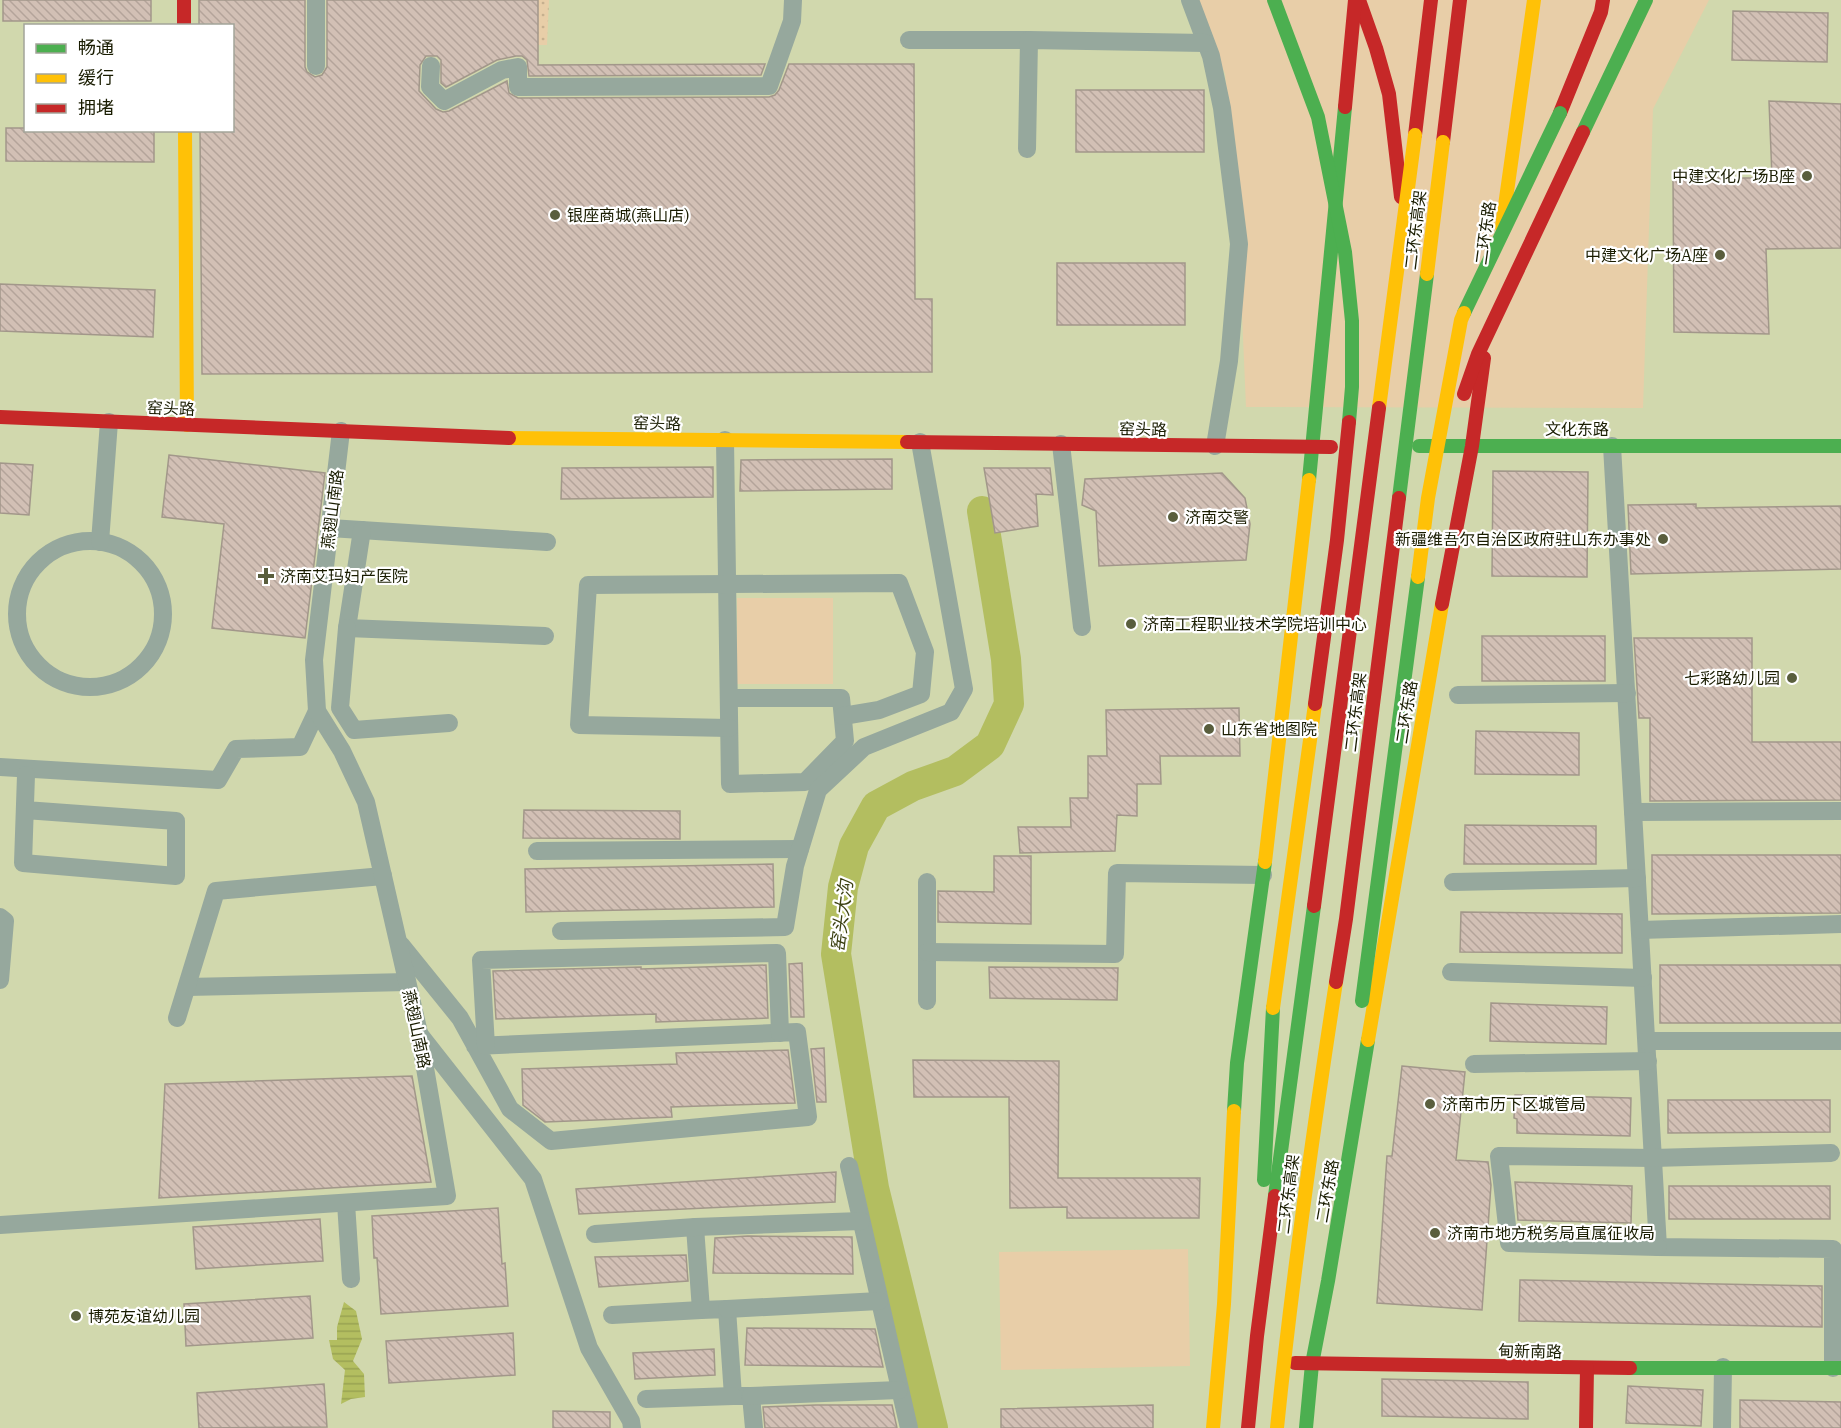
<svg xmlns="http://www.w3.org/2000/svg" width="1841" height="1428" font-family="'IBM Plex Serif','Noto Sans SC',serif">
<defs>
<pattern id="garden-dots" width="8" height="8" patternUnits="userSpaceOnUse" patternTransform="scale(1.5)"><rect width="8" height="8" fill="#e8cea8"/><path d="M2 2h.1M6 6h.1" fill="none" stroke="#c6b08f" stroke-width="1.8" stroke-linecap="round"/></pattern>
<pattern id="water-rules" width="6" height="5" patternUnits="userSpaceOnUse" patternTransform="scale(1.5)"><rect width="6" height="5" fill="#b3be60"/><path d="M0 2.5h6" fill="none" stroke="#99a352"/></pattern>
<pattern id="building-back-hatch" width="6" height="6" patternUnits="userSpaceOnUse" patternTransform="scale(1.5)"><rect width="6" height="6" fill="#d2c0b5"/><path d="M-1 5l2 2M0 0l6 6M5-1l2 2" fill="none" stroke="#b4a49a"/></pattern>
</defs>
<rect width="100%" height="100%" fill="#d1d8ad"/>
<g fill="#e8cea8">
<polygon points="1194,0 1709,0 1653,109 1643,408 1246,407 1237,197 1225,74"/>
<rect x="737" y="598" width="96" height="86"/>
<polygon points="1188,1249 1190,1366 1001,1370 999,1252"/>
</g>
<polygon fill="url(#garden-dots)" points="516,0 549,0 547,45 538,45"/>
<polygon fill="url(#water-rules)" points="344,1302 356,1311 362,1339 353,1361 364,1374 365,1397 351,1399 341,1404 345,1370 333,1359 329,1340 337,1340 337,1327"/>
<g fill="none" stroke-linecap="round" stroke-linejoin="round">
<polyline stroke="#b3be60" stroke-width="30" points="933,1428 874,1188 836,954 843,887 854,846 876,806 913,786 955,771 990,745 1009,704 1006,659 982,511"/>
</g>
<g fill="url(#building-back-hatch)" stroke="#a2978a" stroke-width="1.5">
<rect x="3" y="0" width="148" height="21"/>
<polygon points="199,0 305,0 305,67 307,72 315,77 322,75 327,67 327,0 538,0 538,65 765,64 761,75 529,76 527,60 522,56 516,56 497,60 446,87 441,83 441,60 437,56 426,56 420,65 419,91 436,109 443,112 449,111 507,81 509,93 518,98 769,97 775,95 779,90 789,64 914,64 915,299 932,299 932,372 202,374 200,130 232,130 232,26 199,26"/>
<polygon points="1733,11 1828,13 1827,62 1732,60"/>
<rect x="1076" y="90" width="128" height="62"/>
<polygon points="1769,101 1841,104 1841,248 1766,249 1769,334 1674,332 1673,178 1772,178"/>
<polygon points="6,128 26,128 26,130 154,130 154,162 6,161"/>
<rect x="1057" y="263" width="128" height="62"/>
<polygon points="0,284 155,290 153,337 0,331"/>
<polygon points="169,455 325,473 305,638 212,628 224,524 162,517"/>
<polygon points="892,459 892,489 740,491 741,460"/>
<polygon points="0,463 33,465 29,515 0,513"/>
<polygon points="713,467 713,497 561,499 562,468"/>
<polygon points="984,468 1050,468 1053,495 1036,494 1038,526 995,533"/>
<polygon points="1493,471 1588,472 1587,577 1492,576"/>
<polygon points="1222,473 1245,498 1250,524 1246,560 1099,566 1096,511 1082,505 1085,479"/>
<polygon points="1696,504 1696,508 1841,506 1841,569 1631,574 1628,505"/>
<rect x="1482" y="636" width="123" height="45"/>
<polygon points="1634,638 1752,638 1752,742 1841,742 1841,800 1650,801 1650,718 1639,718"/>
<polygon points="1239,708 1240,756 1160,756 1161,784 1137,784 1137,816 1117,815 1115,851 1020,853 1018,827 1071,827 1070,798 1088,798 1088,756 1107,756 1106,710"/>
<polygon points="1476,731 1579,733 1579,775 1475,774"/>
<polygon points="524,810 680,811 680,839 523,838"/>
<polygon points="1465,825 1596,826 1596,864 1464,864"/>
<polygon points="1652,855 1841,855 1841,913 1652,914"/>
<polygon points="994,856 1031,856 1031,924 938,922 938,891 994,892"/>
<polygon points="773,864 774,907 526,912 525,869"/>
<polygon points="1461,912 1622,914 1622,953 1460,952"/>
<polygon points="802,963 804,1017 791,1017 789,964"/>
<polygon points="766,965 768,1018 656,1022 656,1014 496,1019 493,971 641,967 641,969"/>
<rect x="1660" y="965" width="181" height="58"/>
<polygon points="989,967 1118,968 1117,1000 990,998"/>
<polygon points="1491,1003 1607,1007 1606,1044 1490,1041"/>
<polygon points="824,1048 826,1102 817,1102 811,1049"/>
<polygon points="788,1050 795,1103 671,1107 672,1117 545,1122 523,1105 522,1069 677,1064 676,1053"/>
<polygon points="913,1060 1059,1061 1058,1178 1200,1178 1199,1218 1067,1218 1067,1207 1010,1208 1009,1097 914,1097"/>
<polygon points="1402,1066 1465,1072 1456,1160 1488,1162 1491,1185 1482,1310 1377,1303 1387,1156 1392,1156"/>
<polygon points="412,1076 431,1182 159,1198 165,1084"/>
<polygon points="1515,1095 1631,1098 1630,1136 1517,1133 1517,1119 1514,1118"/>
<polygon points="1668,1100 1830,1100 1830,1132 1668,1133"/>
<polygon points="836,1172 835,1202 579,1214 576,1189"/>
<polygon points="1515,1182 1632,1186 1631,1223 1518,1220"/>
<rect x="1669" y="1186" width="161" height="33"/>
<polygon points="498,1208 502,1264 505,1263 508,1306 381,1314 377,1258 374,1258 372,1216"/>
<polygon points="320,1219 323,1261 196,1269 193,1227"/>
<polygon points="748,1236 852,1237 853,1274 713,1273 715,1238"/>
<polygon points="686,1255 688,1281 599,1287 595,1257"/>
<polygon points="1520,1280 1822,1286 1822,1327 1519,1321"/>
<polygon points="310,1296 313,1338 186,1346 184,1304"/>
<polygon points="747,1328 875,1329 883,1367 745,1365"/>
<polygon points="513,1333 515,1375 389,1383 386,1341"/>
<polygon points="714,1349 715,1375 635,1379 633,1353"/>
<polygon points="1382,1379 1528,1382 1528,1419 1382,1416"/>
<polygon points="324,1384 327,1427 199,1428 197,1393"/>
<polygon points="1628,1386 1703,1390 1701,1426 1626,1423"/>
<polygon points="1740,1400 1841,1402 1841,1428 1740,1428"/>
<polygon points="816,1405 892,1405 897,1428 765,1428 763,1407"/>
<polygon points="1153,1405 1153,1428 1001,1428 1001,1409"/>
<polygon points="553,1411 610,1412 610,1428 553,1428"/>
</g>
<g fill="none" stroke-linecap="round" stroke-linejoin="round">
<g stroke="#96a89d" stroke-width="18">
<polyline points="1190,0 1211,56 1222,108 1239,244 1229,361 1215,446"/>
<polyline points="909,40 1029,40"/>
<polyline points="316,66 316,0"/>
<polyline points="431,66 430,87 444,101 502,70 518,67 518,87 769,86 792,21 793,0"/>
<polyline points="1027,149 1029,40 1205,43"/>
<polyline points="725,440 730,784 805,782 845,741 841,698 729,698"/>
<polyline points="1061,444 1082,627"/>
<polyline points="1612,446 1658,1247 1833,1249 1833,1368"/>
<polyline points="330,528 547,542"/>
<polyline points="362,530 347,628 545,636"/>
<circle cx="90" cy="614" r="73"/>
<polyline points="100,542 109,422"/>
<polyline points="347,628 340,708 354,730 449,723"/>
<polyline points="1458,695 1627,693"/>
<polyline points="729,728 579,725 588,585 899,583 925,652 921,694 879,710 843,716"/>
<polyline points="0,767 218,780 236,749 300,747 317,711"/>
<polyline points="25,810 176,821 176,876 23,863 26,775"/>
<polyline points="1633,812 1841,811"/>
<polyline points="537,851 800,849"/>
<polyline points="927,882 927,1001"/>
<polyline points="1453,882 1637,878"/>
<polyline points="0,917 5,921 0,980"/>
<polyline points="1640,930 1841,924"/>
<polyline points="561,931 785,927 795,866 818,790 864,747 951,712 964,689 920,442"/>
<polyline points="401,945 460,1018 510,1109 551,1141 808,1117 797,1032 475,1046"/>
<polyline points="927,952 1115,954 1117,873 1263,875"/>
<polyline points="1451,972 1643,978"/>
<polyline points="187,987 407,982"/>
<polyline points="177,1018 216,891 383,876"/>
<polyline points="420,1035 533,1179 589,1348 631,1421 632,1428"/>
<polyline points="1647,1041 1841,1041"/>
<polyline points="486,1046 481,960 777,953 780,1033"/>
<polyline points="1474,1064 1648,1061"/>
<polyline points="849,1166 909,1428"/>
<polyline points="346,1203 351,1279"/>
<polyline points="0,1225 447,1196 419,1033 366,802 342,751 317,711 314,660 341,431"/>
<polyline points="695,1227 701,1310 727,1309 733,1396 751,1396 754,1428"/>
<polyline points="595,1234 695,1227 861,1221"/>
<polyline points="1658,1247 1509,1243 1499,1156 1653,1158 1831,1153"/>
<polyline points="727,1309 879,1301"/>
<polyline points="612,1315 701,1310"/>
<polyline points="751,1396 899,1390"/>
<polyline points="646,1399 733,1396"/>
<polyline points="1722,1428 1723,1367"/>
</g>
<g stroke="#4caf50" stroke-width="14">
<polyline points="1419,446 1841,446"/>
<polyline points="1309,480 1345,107"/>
<polyline points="1234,1111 1237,1063 1265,862"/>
<polyline points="1264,1180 1273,1008"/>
<polyline points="1630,1368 1841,1368"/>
<polyline points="1306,1428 1312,1364 1328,1281 1368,1040"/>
</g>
<g stroke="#ffc107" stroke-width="14">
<polyline points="185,130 187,425"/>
<polyline points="1502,227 1534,0"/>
<polyline points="509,438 907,442"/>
<polyline points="1265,862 1309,480"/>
<polyline points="1368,1040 1442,604"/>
<polyline points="1213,1428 1224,1304 1234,1111"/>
</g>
<g stroke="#c62828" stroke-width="14">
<polyline points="184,0 184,26"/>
<polyline points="1359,0 1376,48 1389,94 1401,197"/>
<polyline points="1345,107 1355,0"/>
<polyline points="1560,113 1601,12 1603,0"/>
<polyline points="1415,135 1431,0"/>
<polyline points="1443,142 1460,0"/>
<polyline points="0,417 509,438"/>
<polyline points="907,442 1331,447"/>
<polyline points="1442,604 1472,446 1484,358"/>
<polyline points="1295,1363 1630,1368"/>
<polyline points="1586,1428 1587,1368"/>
</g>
<g stroke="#4caf50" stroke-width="14">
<polyline points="1274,0 1318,117 1345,252 1352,321 1352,387 1349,422"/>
<polyline points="1583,132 1646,0"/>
<polyline points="1464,313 1560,113"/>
<polyline points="1399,498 1427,274"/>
<polyline points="1362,1001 1418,577"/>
<polyline points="1275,1196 1314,906"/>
</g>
<g stroke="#ffc107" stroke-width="14">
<polyline points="1427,274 1443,142"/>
<polyline points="1379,408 1415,135"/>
<polyline points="1418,577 1428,498 1461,320 1464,313"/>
<polyline points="1273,1008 1315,704"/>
<path d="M 1277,1428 C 1292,1279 1313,1131 1336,982"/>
</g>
<g stroke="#c62828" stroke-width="14">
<polyline points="1464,394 1478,354 1583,132"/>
<polyline points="1315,704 1337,540 1349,422"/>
<polyline points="1314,906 1379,408"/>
<polyline points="1336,982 1346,919 1399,498"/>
<polyline points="1248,1428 1257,1336 1275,1196"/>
</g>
</g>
<g fill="#595e3d" stroke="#fff" stroke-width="2">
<circle cx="1807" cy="176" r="6"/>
<circle cx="555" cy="215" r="6"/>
<circle cx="1720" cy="255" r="6"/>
<circle cx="1173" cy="517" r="6"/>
<circle cx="1663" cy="539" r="6"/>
<path d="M263 567h6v6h6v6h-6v6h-6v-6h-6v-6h6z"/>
<circle cx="1131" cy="624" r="6"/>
<circle cx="1792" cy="678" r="6"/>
<circle cx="1209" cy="729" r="6"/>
<circle cx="1430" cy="1104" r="6"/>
<circle cx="1435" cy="1233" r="6"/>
<circle cx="76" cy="1316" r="6"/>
</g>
<g text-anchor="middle" stroke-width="4.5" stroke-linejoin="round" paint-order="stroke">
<g font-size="16" fill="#191c00" stroke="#fff" text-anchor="start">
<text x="1795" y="182" text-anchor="end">中建文化广场B座</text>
<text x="567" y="221">银座商城(燕山店)</text>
<text x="1708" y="261" text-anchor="end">中建文化广场A座</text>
<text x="1185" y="523">济南交警</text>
<text x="1651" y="545" text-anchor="end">新疆维吾尔自治区政府驻山东办事处</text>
<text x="280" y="582">济南艾玛妇产医院</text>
<text x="1143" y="630">济南工程职业技术学院培训中心</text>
<text x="1780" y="684" text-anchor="end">七彩路幼儿园</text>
<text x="1221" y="735">山东省地图院</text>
<text x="1442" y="1110">济南市历下区城管局</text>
<text x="1447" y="1239">济南市地方税务局直属征收局</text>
<text x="88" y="1322">博苑友谊幼儿园</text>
</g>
<g font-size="16" fill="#191c00" stroke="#fff">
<text transform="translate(1415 230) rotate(-83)" y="6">二环东高架</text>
<text transform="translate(1485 233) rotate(-82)" y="6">二环东路</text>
<text transform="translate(171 408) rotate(2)" y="6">窑头路</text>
<text transform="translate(657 423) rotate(1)" y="6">窑头路</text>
<text transform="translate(1143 429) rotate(1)" y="6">窑头路</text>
<text x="1577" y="435">文化东路</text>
<text transform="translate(332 509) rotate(-83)" y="6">燕翅山南路</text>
<text transform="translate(1355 712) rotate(-83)" y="6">二环东高架</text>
<text transform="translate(1406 712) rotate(-81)" y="6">二环东路</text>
<text transform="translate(417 1029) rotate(78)" y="6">燕翅山南路</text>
<text transform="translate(1327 1191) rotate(-80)" y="6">二环东路</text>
<text transform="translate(1288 1194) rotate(-83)" y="6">二环东高架</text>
<text transform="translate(1530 1351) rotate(1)" y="6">甸新南路</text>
</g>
<g font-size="18" font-style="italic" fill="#3c4112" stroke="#fff">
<text transform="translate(842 916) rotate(-83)" y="6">窑头大沟</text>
</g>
</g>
<rect x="24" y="24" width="210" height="108" fill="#ffffff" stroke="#a3a499" stroke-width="1.5"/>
<rect x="36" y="44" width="30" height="9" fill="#4caf50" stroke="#a3a499" stroke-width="1.5"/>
<text x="78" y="54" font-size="18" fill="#191c00">畅通</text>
<rect x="36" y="74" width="30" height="9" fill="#ffc107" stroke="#a3a499" stroke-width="1.5"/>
<text x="78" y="84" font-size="18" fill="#191c00">缓行</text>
<rect x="36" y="104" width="30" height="9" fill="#c62828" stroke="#a3a499" stroke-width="1.5"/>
<text x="78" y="114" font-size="18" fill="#191c00">拥堵</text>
</svg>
